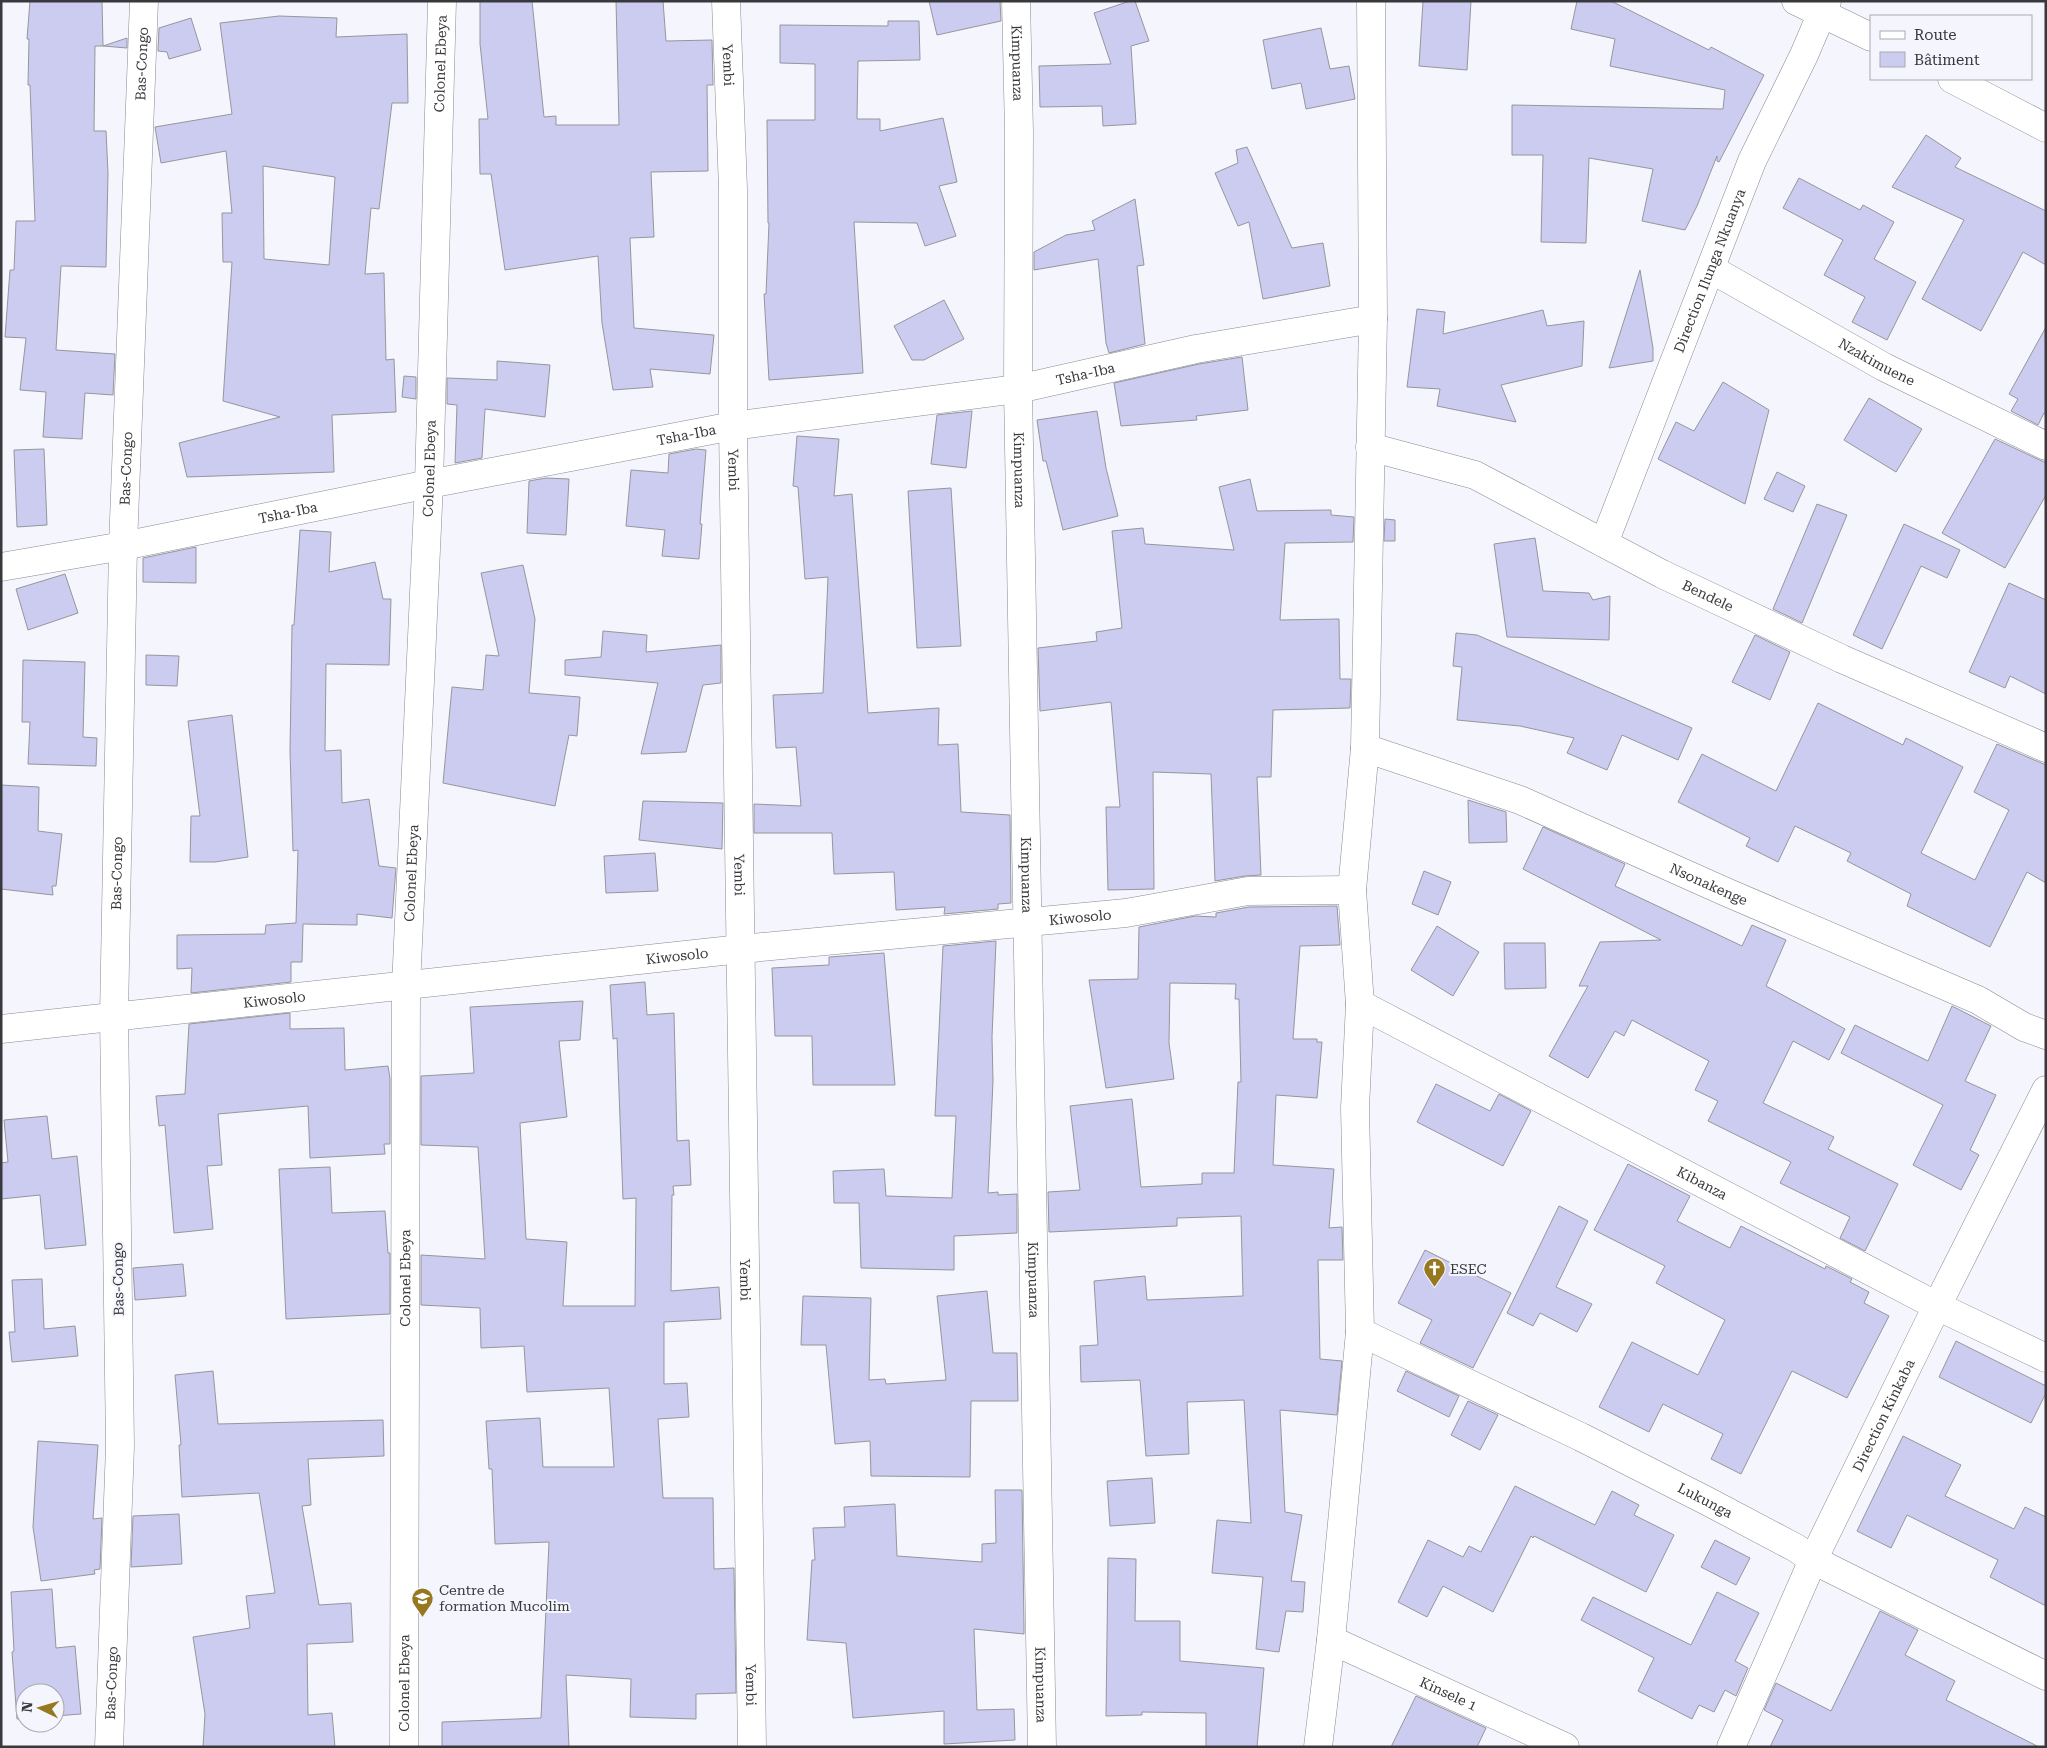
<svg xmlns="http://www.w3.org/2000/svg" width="2047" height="1748" font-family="'Roboto Serif',serif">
<rect width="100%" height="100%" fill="#f4f5fd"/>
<g fill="#cccbf0" stroke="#96969d" fill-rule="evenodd">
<polygon points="30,1 102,1 103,46 95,46 94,131 106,131 108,173 106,267 61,266 56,350 115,354 113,395 85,393 82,439 43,437 46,392 20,390 26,338 5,337 10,270 14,270 16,221 35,221 30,85 28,85 29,39 27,39"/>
<polygon points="480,1 532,1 544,117 556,116 556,125 619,125 616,1 663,1 666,41 712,40 713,85 707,85 708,171 651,172 654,237 630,238 634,328 714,335 710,374 650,369 653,387 613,390 602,323 598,256 505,270 491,174 480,174 479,119 488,119 480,44"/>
<polygon points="929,1 1000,1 1001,21 937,35"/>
<polygon points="1130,1 1135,1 1149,41 1131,46 1136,124 1103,126 1102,106 1040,107 1039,66 1111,64 1094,13"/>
<polygon points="1423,1 1471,1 1467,70 1419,66"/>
<polygon points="1577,1 1611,1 1709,50 1711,47 1764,75 1719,162 1717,161 1717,156 1697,206 1685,230 1642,221 1653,169 1589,158 1586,243 1541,242 1543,155 1512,155 1512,105 1723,109 1725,90 1610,66 1615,39 1571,29"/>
<path d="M 279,16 L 337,18 L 336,37 L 407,34 L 408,103 L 392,103 L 379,209 L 371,208 L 365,274 L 384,273 L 386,360 L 394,359 L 396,412 L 332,415 L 334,472 L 187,477 L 179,443 L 280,417 L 223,401 L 232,262 L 223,262 L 222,213 L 232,213 L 226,151 L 161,163 L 155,127 L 232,114 L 220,23 ZM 263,166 L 335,177 L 329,265 L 264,259 Z"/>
<polygon points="191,18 201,50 169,59 167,52 158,51 159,28"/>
<polygon points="888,21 919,21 920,60 858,61 857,119 880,119 880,131 943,118 957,182 939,186 956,236 925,246 917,223 854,222 863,373 769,380 764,294 766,294 769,223 768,223 767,120 815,120 815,64 780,63 780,25 888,26"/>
<polygon points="1321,28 1330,69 1349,66 1355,99 1306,109 1301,83 1272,89 1263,40"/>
<polygon points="127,38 127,48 103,46"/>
<polygon points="1926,135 1961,158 1955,167 2046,211 2046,265 2023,252 1981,331 1922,299 1964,220 1892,187"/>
<polygon points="1247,147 1292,248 1323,243 1330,286 1263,299 1249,222 1238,226 1215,173 1238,163 1236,150"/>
<polygon points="1799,178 1860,210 1863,205 1894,222 1874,259 1916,282 1887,340 1852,322 1865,297 1824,275 1843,240 1783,208"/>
<polygon points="1135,199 1144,265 1137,266 1145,344 1109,353 1106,343 1098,259 1034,270 1034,252 1066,235 1095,230 1092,221"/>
<polygon points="1640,270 1653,348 1653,361 1609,368"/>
<polygon points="944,300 964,339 924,360 912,360 894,326"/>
<polygon points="1417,309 1445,312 1443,334 1543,310 1547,326 1584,321 1582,366 1501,385 1516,422 1437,406 1440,389 1407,387"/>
<polygon points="2046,327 2046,414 2044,413 2038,425 2011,411 2018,399 2009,394"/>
<polygon points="1242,357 1248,410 1196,416 1197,420 1121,426 1114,383 1199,364"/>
<polygon points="497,361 550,365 545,417 485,409 482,458 455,463 457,405 447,404 447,378 497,380"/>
<polygon points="404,376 416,377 416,399 402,397"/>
<polygon points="1723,382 1769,410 1745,504 1658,459 1676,422 1694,431"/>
<polygon points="1869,398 1922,429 1896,472 1844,440"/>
<polygon points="972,411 966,468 931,464 937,415"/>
<polygon points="1097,411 1106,468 1118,516 1063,530 1046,461 1043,461 1037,420"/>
<polygon points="797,436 839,439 834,496 852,494 868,713 939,708 938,745 958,744 961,812 1010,815 1011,903 998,904 998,909 944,914 945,907 896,910 894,872 834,874 832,833 754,833 754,804 801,806 796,747 776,748 773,695 823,693 828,577 805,579 798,487 793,486"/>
<polygon points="1995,439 2046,463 2046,495 2005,568 1942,533"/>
<polygon points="44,449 47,525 17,527 14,450"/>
<polygon points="696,449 706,450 700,524 702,524 699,559 662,556 665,530 626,526 631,470 668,473 669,454"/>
<polygon points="1777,472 1805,486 1793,512 1764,499"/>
<polygon points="546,478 569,479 566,535 527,533 529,481"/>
<polygon points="1250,479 1257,511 1331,510 1331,515 1354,517 1353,542 1285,543 1280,620 1339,619 1340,679 1351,679 1350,708 1273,710 1271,777 1257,777 1261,875 1245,876 1215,881 1211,774 1153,772 1154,889 1108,890 1106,807 1120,807 1111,702 1040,711 1038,648 1097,641 1096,632 1122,628 1112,531 1143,528 1145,544 1234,550 1219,487"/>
<polygon points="951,488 961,646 917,648 908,491"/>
<polygon points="1817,504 1847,515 1802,623 1773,609"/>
<polygon points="1385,519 1395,520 1395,541 1384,541"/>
<polygon points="1904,524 1960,550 1947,578 1921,566 1882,649 1853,635"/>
<polygon points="300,530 331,532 329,572 375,562 383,599 391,599 389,665 326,664 325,751 341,750 342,803 369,799 379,866 396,868 392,918 357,914 357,925 303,924 302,962 291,962 291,982 191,993 192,968 177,969 177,935 265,934 266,925 296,923 298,850 293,851 290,751 292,625 294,625"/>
<polygon points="1535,538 1543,591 1589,593 1593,600 1610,596 1609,640 1507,637 1494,544"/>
<polygon points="196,547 196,583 143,582 143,558"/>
<polygon points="523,565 535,619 529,693 580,697 577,736 569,735 555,806 443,783 452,687 483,690 486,655 499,656 481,573"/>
<polygon points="65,574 78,613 28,630 16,589"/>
<polygon points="2009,583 2046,600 2046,694 2010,676 2005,688 1969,672"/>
<polygon points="603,631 647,635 646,652 721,645 721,683 703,685 686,752 641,754 658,683 565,675 565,660 601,657"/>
<polygon points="1456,633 1477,635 1692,728 1678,760 1622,735 1607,770 1567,753 1574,738 1520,726 1457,720 1462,667 1453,666"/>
<polygon points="1755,635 1790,652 1770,700 1732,682"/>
<polygon points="146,655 179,656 177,686 146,685"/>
<polygon points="23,660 85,662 83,737 97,738 96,766 28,764 30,722 22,722"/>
<polygon points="1818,703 1903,745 1906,738 1963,767 1921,853 1975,880 2009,810 1974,792 1997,744 2046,765 2046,883 2027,872 1990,947 1907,906 1911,894 1847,861 1851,853 1795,826 1778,862 1746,846 1750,838 1678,802 1702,754 1776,791"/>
<polygon points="232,715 248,857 215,862 190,862 191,816 200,816 188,721"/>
<polygon points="1,785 39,787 38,831 62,834 56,886 52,886 53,895 1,889"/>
<polygon points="1468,800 1506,812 1507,842 1469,843"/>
<polygon points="643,801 723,803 722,849 639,840"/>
<polygon points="1543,827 1625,864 1615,886 1742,946 1752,925 1786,940 1766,986 1845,1029 1829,1060 1793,1041 1763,1103 1834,1137 1828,1149 1898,1184 1865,1251 1840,1238 1850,1217 1780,1183 1791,1162 1708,1121 1718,1101 1695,1090 1709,1061 1632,1020 1624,1036 1615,1031 1588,1078 1549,1056 1588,986 1579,986 1600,942 1661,940 1523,869"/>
<polygon points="655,853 658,891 606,893 604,856"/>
<polygon points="1424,871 1451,882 1438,915 1412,904"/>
<polygon points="1337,906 1340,945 1300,946 1293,1039 1317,1039 1317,1042 1322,1042 1317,1098 1276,1095 1273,1165 1334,1169 1329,1228 1342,1227 1343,1260 1318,1260 1320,1359 1342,1361 1337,1415 1280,1410 1285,1512 1302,1515 1291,1581 1305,1582 1303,1612 1286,1611 1279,1652 1256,1649 1263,1577 1212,1573 1217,1520 1251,1523 1244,1400 1187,1402 1189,1454 1146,1456 1140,1380 1081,1382 1080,1346 1098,1345 1094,1281 1145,1276 1147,1300 1243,1296 1241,1216 1177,1218 1177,1226 1049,1232 1048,1192 1080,1190 1070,1106 1132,1099 1141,1187 1202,1184 1202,1173 1234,1173 1238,1082 1241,1082 1239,999 1235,999 1236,984 1170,983 1169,1043 1174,1079 1106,1088 1089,980 1138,979 1139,927 1195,916 1216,917 1216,913 1249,907"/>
<polygon points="1437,926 1479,952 1453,996 1411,970"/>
<polygon points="996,941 992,1037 993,1081 988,1193 998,1192 998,1195 1017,1194 1017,1233 954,1236 954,1270 861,1268 859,1203 834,1203 833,1171 884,1169 886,1196 952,1198 956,1116 935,1116 943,946"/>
<polygon points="1504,943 1545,943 1546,988 1505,989"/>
<polygon points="884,953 895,1085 813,1085 812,1036 775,1036 772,968 829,965 829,957"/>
<polygon points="645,982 647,1015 674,1013 677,1141 689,1140 691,1185 673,1186 674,1195 672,1195 671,1291 719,1287 721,1319 664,1322 664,1384 687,1383 689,1417 658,1419 663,1498 713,1498 714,1569 734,1568 736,1693 696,1694 696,1719 630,1717 631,1679 566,1675 569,1747 442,1747 442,1722 541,1718 549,1542 495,1544 492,1469 489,1469 486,1421 540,1418 543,1467 614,1467 609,1388 527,1392 524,1346 481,1348 480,1308 421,1305 421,1255 485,1259 478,1147 421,1145 421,1076 474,1073 470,1007 583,1001 580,1040 559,1041 567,1117 520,1123 526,1239 567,1242 563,1306 635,1306 636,1198 623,1199 617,1038 613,1039 610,985"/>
<polygon points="1952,1006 1991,1026 1965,1081 1996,1095 1970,1150 1979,1155 1961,1190 1913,1165 1943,1105 1841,1053 1855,1025 1928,1061"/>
<polygon points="290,1013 290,1029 344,1028 345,1070 388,1066 390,1078 390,1144 384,1144 385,1154 310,1158 308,1106 218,1114 222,1165 207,1166 213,1229 174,1233 165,1125 159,1126 156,1096 185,1094 189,1024"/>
<polygon points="1436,1084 1490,1111 1499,1094 1531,1111 1503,1166 1417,1122"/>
<polygon points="47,1116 52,1159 77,1156 86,1245 45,1249 40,1195 1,1199 1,1163 8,1162 4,1120"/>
<polygon points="1628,1164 1690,1196 1677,1221 1730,1248 1741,1226 1825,1269 1826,1266 1852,1279 1850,1282 1869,1292 1864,1303 1889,1316 1847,1398 1792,1371 1741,1474 1711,1459 1723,1434 1663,1404 1649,1432 1599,1407 1632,1342 1698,1375 1725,1320 1656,1283 1665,1266 1594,1230"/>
<polygon points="330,1167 332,1213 385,1211 388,1253 390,1253 390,1314 286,1319 279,1169"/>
<polygon points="1559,1206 1588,1221 1556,1287 1592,1304 1577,1332 1540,1313 1533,1326 1507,1313"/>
<polygon points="1425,1250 1511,1293 1473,1368 1420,1343 1432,1320 1398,1303"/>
<polygon points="183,1264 186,1296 135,1300 133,1268"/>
<polygon points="42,1279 44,1329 75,1326 78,1356 12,1362 9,1332 15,1332 12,1280"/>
<polygon points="987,1291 993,1353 1017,1353 1018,1401 971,1401 970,1477 871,1476 870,1441 835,1444 826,1345 801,1345 803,1296 871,1298 869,1380 885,1379 886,1384 946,1380 937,1296"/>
<polygon points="1956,1341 2046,1386 2046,1393 2031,1423 1939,1377"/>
<polygon points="213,1371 218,1424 383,1420 384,1456 308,1459 311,1505 302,1506 319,1605 351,1603 353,1642 307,1644 308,1715 332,1713 335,1747 203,1747 205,1714 193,1637 250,1628 246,1596 275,1593 259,1493 182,1497 179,1445 181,1445 175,1375"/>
<polygon points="1406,1371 1459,1396 1449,1417 1397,1391"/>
<polygon points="1468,1401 1498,1415 1480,1450 1451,1435"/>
<polygon points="1903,1436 1961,1465 1945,1496 2014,1529 2025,1507 2046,1517 2046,1606 1990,1577 1998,1560 1907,1515 1891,1548 1857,1531"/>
<polygon points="38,1441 98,1445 93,1519 102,1518 100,1569 94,1570 95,1574 41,1581 33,1527"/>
<polygon points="1152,1478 1155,1523 1110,1526 1107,1481"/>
<polygon points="1515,1486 1595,1525 1612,1491 1639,1505 1634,1515 1674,1535 1646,1592 1534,1536 1533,1538 1531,1536 1493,1612 1443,1586 1427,1617 1398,1602 1428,1540 1463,1557 1469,1546 1481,1552"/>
<polygon points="995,1490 1022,1490 1024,1626 1024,1634 974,1629 977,1710 1014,1709 1015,1740 944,1744 944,1711 853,1718 846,1643 807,1640 812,1560 815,1560 813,1528 845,1527 844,1507 895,1504 897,1556 982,1562 982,1544 996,1543"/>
<polygon points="179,1514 182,1564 131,1567 133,1516"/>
<polygon points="1715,1540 1750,1558 1736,1585 1701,1567"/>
<polygon points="1108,1558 1136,1559 1135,1621 1180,1621 1180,1661 1264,1668 1257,1747 1206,1747 1206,1713 1142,1712 1142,1715 1106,1716"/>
<polygon points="52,1589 56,1648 75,1646 81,1714 55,1716 55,1693 25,1693 25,1719 17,1719 12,1652 14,1651 11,1592"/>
<polygon points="1717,1592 1759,1613 1735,1661 1748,1668 1736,1696 1725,1690 1714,1712 1699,1705 1692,1719 1638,1691 1654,1658 1581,1620 1593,1597 1691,1645"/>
<polygon points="1880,1611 1918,1630 1905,1655 1955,1681 1946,1700 2039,1747 1770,1747 1783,1720 1764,1710 1776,1683 1831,1711"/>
<polygon points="1416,1696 1486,1728 1477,1747 1391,1747"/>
</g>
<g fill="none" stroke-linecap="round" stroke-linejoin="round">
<defs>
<g id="street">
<path id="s1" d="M 726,1 L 733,189 L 733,426 L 752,1747"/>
<path id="s2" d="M 1016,1 L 1019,132 L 1018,389 L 1042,1747"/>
<polyline points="1796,1 1871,37"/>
<polyline points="1952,79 2046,128"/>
<path id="s3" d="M 1711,269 L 1884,367 L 2046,446"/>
<path id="s4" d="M 1370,447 L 1475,475 L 1662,574 L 1842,659 L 2046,748"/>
<path id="s5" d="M 1604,543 L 1752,161 L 1804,55 L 1827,1"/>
<path id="s6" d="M 1,567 L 123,546 L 429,484 L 733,426 L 1018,389 L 1196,349 L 1373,319"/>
<path id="s7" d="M 1365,748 L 1520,800 L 1726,892 L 1978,1000 L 2024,1027 L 2046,1035"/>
<path id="s8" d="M 1360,1004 L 1937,1306 L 2046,1358"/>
<path id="s9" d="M 1,1029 L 741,949 L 1126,913 L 1248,891 L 1352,890"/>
<path id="s10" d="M 1360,1332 L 1581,1437 L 1707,1501 L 1796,1548 L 1813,1560 L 2046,1676"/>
<path id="s11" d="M 1331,1640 L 1565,1747"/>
<path id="s12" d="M 109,1747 L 120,1446 L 114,1016 L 123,546 L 144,1"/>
<path id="s13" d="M 404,1747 L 406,987 L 429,484 L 442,1"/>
<polyline points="1318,1747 1331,1640 1360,1332 1355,1108 1360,1004 1352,890 1365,748 1373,319 1371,1"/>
<path id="s14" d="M 1731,1747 L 1813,1560 L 1937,1306 L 2046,1090"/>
</g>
</defs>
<use href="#street" stroke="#898a92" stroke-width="29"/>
<use href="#street" stroke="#fff" stroke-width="28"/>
</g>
<defs>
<symbol id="church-pin" viewBox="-11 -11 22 30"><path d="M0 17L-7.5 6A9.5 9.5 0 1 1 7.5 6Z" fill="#967820" stroke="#f4f5fd"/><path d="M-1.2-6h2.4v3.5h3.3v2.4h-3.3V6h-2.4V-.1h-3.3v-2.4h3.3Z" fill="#fff"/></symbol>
<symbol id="school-pin" viewBox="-11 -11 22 30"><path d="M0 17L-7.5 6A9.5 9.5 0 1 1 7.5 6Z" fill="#967820" stroke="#f4f5fd"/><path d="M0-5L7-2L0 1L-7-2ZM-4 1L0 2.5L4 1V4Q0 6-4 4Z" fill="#fff"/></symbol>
</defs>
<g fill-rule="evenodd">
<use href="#church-pin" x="1422" y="1256" width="25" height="34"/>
<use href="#school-pin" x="410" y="1586" width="25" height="34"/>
</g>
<g text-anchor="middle" stroke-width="4" stroke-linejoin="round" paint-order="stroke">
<g font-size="14" fill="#38393c" stroke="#f4f5fd">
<text dy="5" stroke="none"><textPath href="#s12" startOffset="1684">Bas-Congo</textPath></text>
<text dy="5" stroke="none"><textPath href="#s13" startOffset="1684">Colonel Ebeya</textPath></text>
<text dy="5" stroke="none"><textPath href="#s1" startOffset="64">Yembi</textPath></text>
<text dy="5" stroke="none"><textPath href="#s2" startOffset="62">Kimpuanza</textPath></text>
<text dy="5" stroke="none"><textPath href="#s5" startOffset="292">Direction Ilunga Nkuanya</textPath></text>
<text dy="5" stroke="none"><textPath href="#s3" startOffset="190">Nzakimuene</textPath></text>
<text dy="5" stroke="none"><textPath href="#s6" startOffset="1102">Tsha-Iba</textPath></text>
<text dy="5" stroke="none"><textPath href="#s6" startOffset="698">Tsha-Iba</textPath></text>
<text dy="5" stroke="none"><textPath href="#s12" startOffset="1279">Bas-Congo</textPath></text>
<text dy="5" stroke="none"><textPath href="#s13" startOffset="1279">Colonel Ebeya</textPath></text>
<text dy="5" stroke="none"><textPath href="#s1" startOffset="469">Yembi</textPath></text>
<text dy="5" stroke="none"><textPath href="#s2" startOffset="469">Kimpuanza</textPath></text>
<text dy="5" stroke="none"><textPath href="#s6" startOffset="292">Tsha-Iba</textPath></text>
<text dy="5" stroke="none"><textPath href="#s4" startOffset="371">Bendele</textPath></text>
<text dy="5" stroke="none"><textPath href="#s12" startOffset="874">Bas-Congo</textPath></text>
<text dy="5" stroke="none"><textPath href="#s13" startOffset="874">Colonel Ebeya</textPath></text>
<text dy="5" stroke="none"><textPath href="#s1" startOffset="874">Yembi</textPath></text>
<text dy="5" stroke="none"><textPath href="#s2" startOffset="874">Kimpuanza</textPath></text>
<text dy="5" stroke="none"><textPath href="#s7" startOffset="370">Nsonakenge</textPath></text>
<text dy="5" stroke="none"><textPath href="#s9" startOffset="1085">Kiwosolo</textPath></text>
<text dy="5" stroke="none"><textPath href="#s9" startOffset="680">Kiwosolo</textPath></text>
<text dy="5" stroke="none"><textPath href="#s9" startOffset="275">Kiwosolo</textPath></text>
<text dy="5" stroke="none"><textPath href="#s8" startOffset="386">Kibanza</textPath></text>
<text transform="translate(118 1279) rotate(-91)" y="5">Bas-Congo</text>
<text dy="5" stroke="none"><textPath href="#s13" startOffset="469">Colonel Ebeya</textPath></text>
<text dy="5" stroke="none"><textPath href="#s1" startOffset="1279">Yembi</textPath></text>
<text dy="5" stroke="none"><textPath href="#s2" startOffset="1279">Kimpuanza</textPath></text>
<text dy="5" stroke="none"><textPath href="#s14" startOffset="365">Direction Kinkaba</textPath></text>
<text dy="5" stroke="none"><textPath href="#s10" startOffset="384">Lukunga</textPath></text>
<text dy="5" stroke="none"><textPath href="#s12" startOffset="64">Bas-Congo</textPath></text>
<text dy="5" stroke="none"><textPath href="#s13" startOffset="64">Colonel Ebeya</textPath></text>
<text dy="5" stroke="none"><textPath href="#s1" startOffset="1684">Yembi</textPath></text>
<text dy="5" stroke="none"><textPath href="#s2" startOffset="1684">Kimpuanza</textPath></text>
<text dy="5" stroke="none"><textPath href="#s11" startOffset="129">Kinsele 1</textPath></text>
</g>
<g font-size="14" fill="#38393c" stroke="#f4f5fd" text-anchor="start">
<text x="1450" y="1274">ESEC</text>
<text x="439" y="1595">Centre de<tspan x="439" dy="16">formation Mucolim</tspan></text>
</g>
</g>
<rect width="2047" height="1748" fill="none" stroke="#38393c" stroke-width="5"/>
<rect x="1870" y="15" width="162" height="65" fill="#f4f5fd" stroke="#a9aab0"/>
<rect x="1880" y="31" width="25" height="8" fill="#ffffff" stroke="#a9aab0"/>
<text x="1914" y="40" font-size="15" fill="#38393c">Route</text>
<rect x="1880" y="52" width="25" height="15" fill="#cccbf0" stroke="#a9aab0"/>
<text x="1914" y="65" font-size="15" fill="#38393c">Bâtiment</text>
<g transform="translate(40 1708) rotate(275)"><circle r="24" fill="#f4f5fd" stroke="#a9aab0"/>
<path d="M0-4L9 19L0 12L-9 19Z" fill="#967820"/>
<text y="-8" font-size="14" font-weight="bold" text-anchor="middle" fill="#38393c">N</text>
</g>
</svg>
